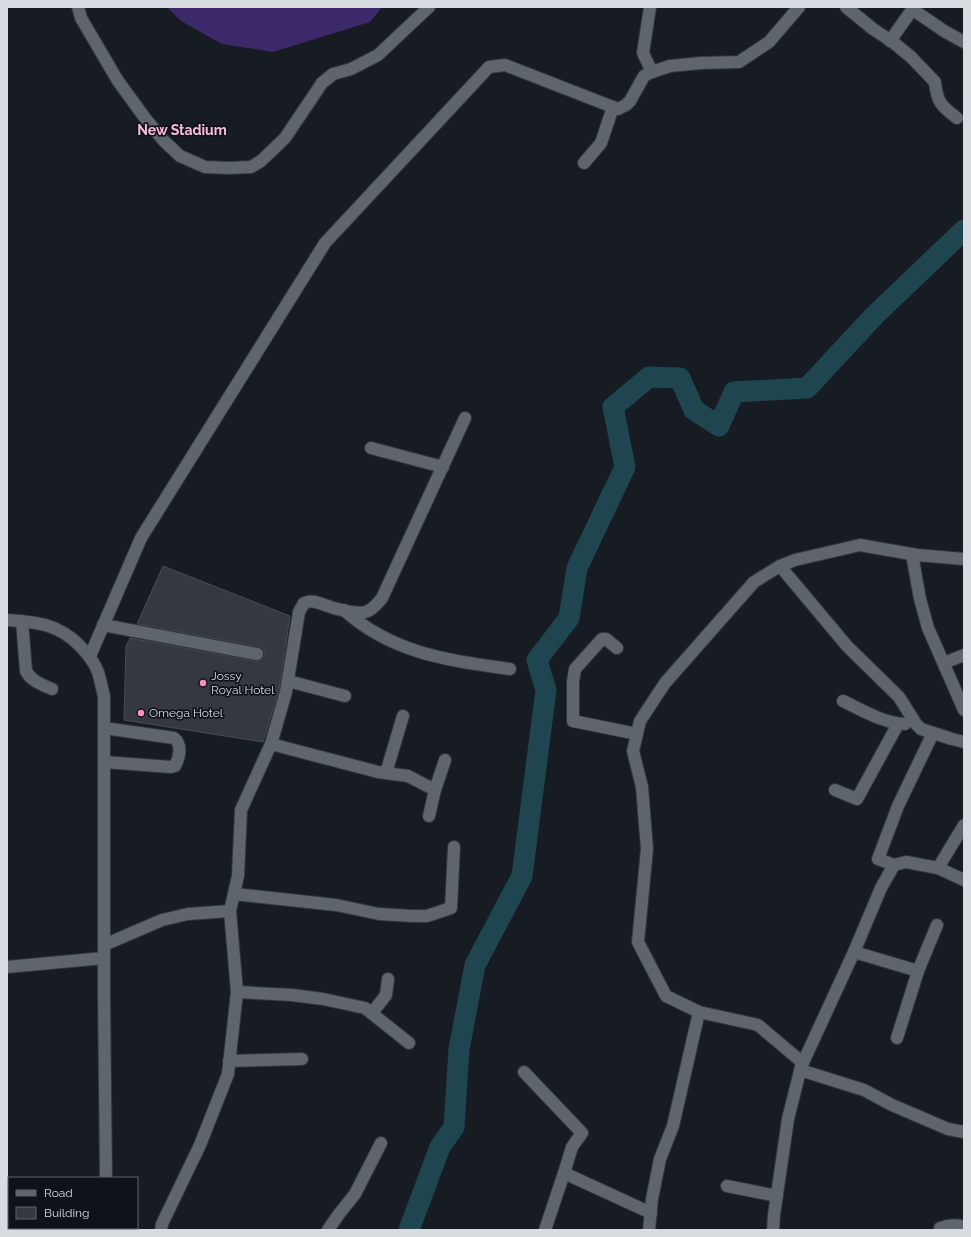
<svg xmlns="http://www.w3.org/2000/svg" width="971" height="1237" font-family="Raleway,sans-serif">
<rect width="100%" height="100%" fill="#171c23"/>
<polygon fill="#3c2969" points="167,7 382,7 370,22 273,52 222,44 181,21"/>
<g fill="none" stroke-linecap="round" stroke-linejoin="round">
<polyline stroke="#1f4550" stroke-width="21" points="409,1230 440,1147 454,1127 459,1049 475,965 522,876 546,690 537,660 569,618 577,568 625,467 613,407 649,377 680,378 694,410 719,426 734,392 807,388 875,315 964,230"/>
</g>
<polygon fill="#363841" stroke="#494b55" points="163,566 290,616 279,690 263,742 124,720 126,646 130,638 256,661 260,661 264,656 264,651 258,647 137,624"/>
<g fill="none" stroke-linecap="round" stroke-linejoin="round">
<defs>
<g id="minor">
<polyline points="78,7 81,18 118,81 145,118 164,141 180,156 205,167 229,168 251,167 261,161 285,138 322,83 333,74 351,69 378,55 429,7"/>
<polyline points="650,7 643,53 652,72"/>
<path d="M 846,7 L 873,29 L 894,43 L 911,57 L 935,82 C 937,102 941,106 957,118"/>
<polyline points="912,9 944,31 964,42"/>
<polyline points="890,41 914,7"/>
<polyline points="584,163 601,143 613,107"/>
<polyline points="371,448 443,467"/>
<polyline points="912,554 920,599 928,628 964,710"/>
<polyline points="780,566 847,646 899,697 916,724 921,729 952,739 964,742"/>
<path d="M 344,610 C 393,654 448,660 510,669"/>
<path d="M 7,620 C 37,622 59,624 80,646 C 88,654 94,662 98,672 C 100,679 102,688 104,696 L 104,996 L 106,1178"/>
<path d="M 22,621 L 26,671 C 31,681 43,685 52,689"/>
<polyline points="103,625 257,654"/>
<polyline points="617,648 606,639 602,639 575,669 573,682 573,721 637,734"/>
<polyline points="90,656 141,538 325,243 489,67 505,65 618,109 626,105 630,101 644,76 652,72 670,66 701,63 739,62 769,42 799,7"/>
<polyline points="944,663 964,655"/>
<polyline points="288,681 345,696"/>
<path d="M 843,701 C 862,710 883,723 905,724"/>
<polyline points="271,744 378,772 408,776 435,790 445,760"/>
<path d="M 104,762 L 171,767 L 175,766 C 180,757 182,744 174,738 L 104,728"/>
<polyline points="386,773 403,716"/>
<polyline points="835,790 857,799 898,724"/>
<polyline points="429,816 435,790"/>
<polyline points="894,865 878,859 898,806 933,733"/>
<polyline points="938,868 964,825"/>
<polyline points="234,894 336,905 379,914 412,916 427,916 451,908 454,847"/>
<polyline points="104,945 162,920 188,914 230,911"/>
<polyline points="854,952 918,971"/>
<polyline points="7,967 104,958"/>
<polyline points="237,992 292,995 323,999 365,1008 409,1043"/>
<polyline points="372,1013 386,995 388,979"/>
<polyline points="897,1038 918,971 937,925"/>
<polyline points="229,1061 302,1059"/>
<polyline points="803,1063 758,1025 699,1012 666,996 638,942 647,849 642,787 633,751 640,721 665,683 754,582 780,566 795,560 860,545 917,555 964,559"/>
<polyline points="800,1070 864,1090 892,1105 948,1129 964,1132"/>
<polyline points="524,1072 582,1133 572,1147 564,1173"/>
<polyline points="727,1186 777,1196"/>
<polyline points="107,1228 107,1230"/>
<path d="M 161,1230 L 162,1224 L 200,1145 L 228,1074 L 237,992 L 230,911 L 238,876 L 241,810 L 271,744 L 286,692 L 299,612 L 304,603 C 312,600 315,602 322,604 C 332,608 359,616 368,611 C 374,608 378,603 382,598 L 465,418"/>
<polyline points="328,1230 339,1214 355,1194 381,1143"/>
<polyline points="545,1230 564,1173 651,1213"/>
<polyline points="649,1230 652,1199 660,1159 673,1126 699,1012"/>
<polyline points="773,1230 774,1215 788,1119 801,1067 854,952 881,888 894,865 906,862 938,868 964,880"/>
<path d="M 940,1230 L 940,1228 C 948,1225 956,1224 964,1227"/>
</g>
</defs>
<use href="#minor" stroke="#33363b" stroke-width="14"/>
<use href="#minor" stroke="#5e656d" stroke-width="12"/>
</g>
<g fill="#fb8fc5" stroke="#0e131a" stroke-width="1.5">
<circle cx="203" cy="683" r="4"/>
<circle cx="141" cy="713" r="4"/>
</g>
<g text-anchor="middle" stroke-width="3.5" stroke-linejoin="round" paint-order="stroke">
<g font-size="12" fill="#d8dce1" stroke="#0e131a" text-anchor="start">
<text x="211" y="680">Jossy<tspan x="211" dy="14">Royal Hotel</tspan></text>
<text x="149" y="717">Omega Hotel</text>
</g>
<g font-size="14" font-weight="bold" fill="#fbbdda" stroke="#0e131a">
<text x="182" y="135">New Stadium</text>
</g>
</g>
<rect width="971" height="1237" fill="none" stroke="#d8dce1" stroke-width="16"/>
<rect x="8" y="1177" width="130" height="52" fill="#0e131a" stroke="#5f636a"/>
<rect x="16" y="1190" width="20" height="6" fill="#5e656d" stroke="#5f636a"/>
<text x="44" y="1197" font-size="12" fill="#d8dce1">Road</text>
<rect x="16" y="1207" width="20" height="12" fill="#363841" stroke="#5f636a"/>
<text x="44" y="1217" font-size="12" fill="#d8dce1">Building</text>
</svg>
